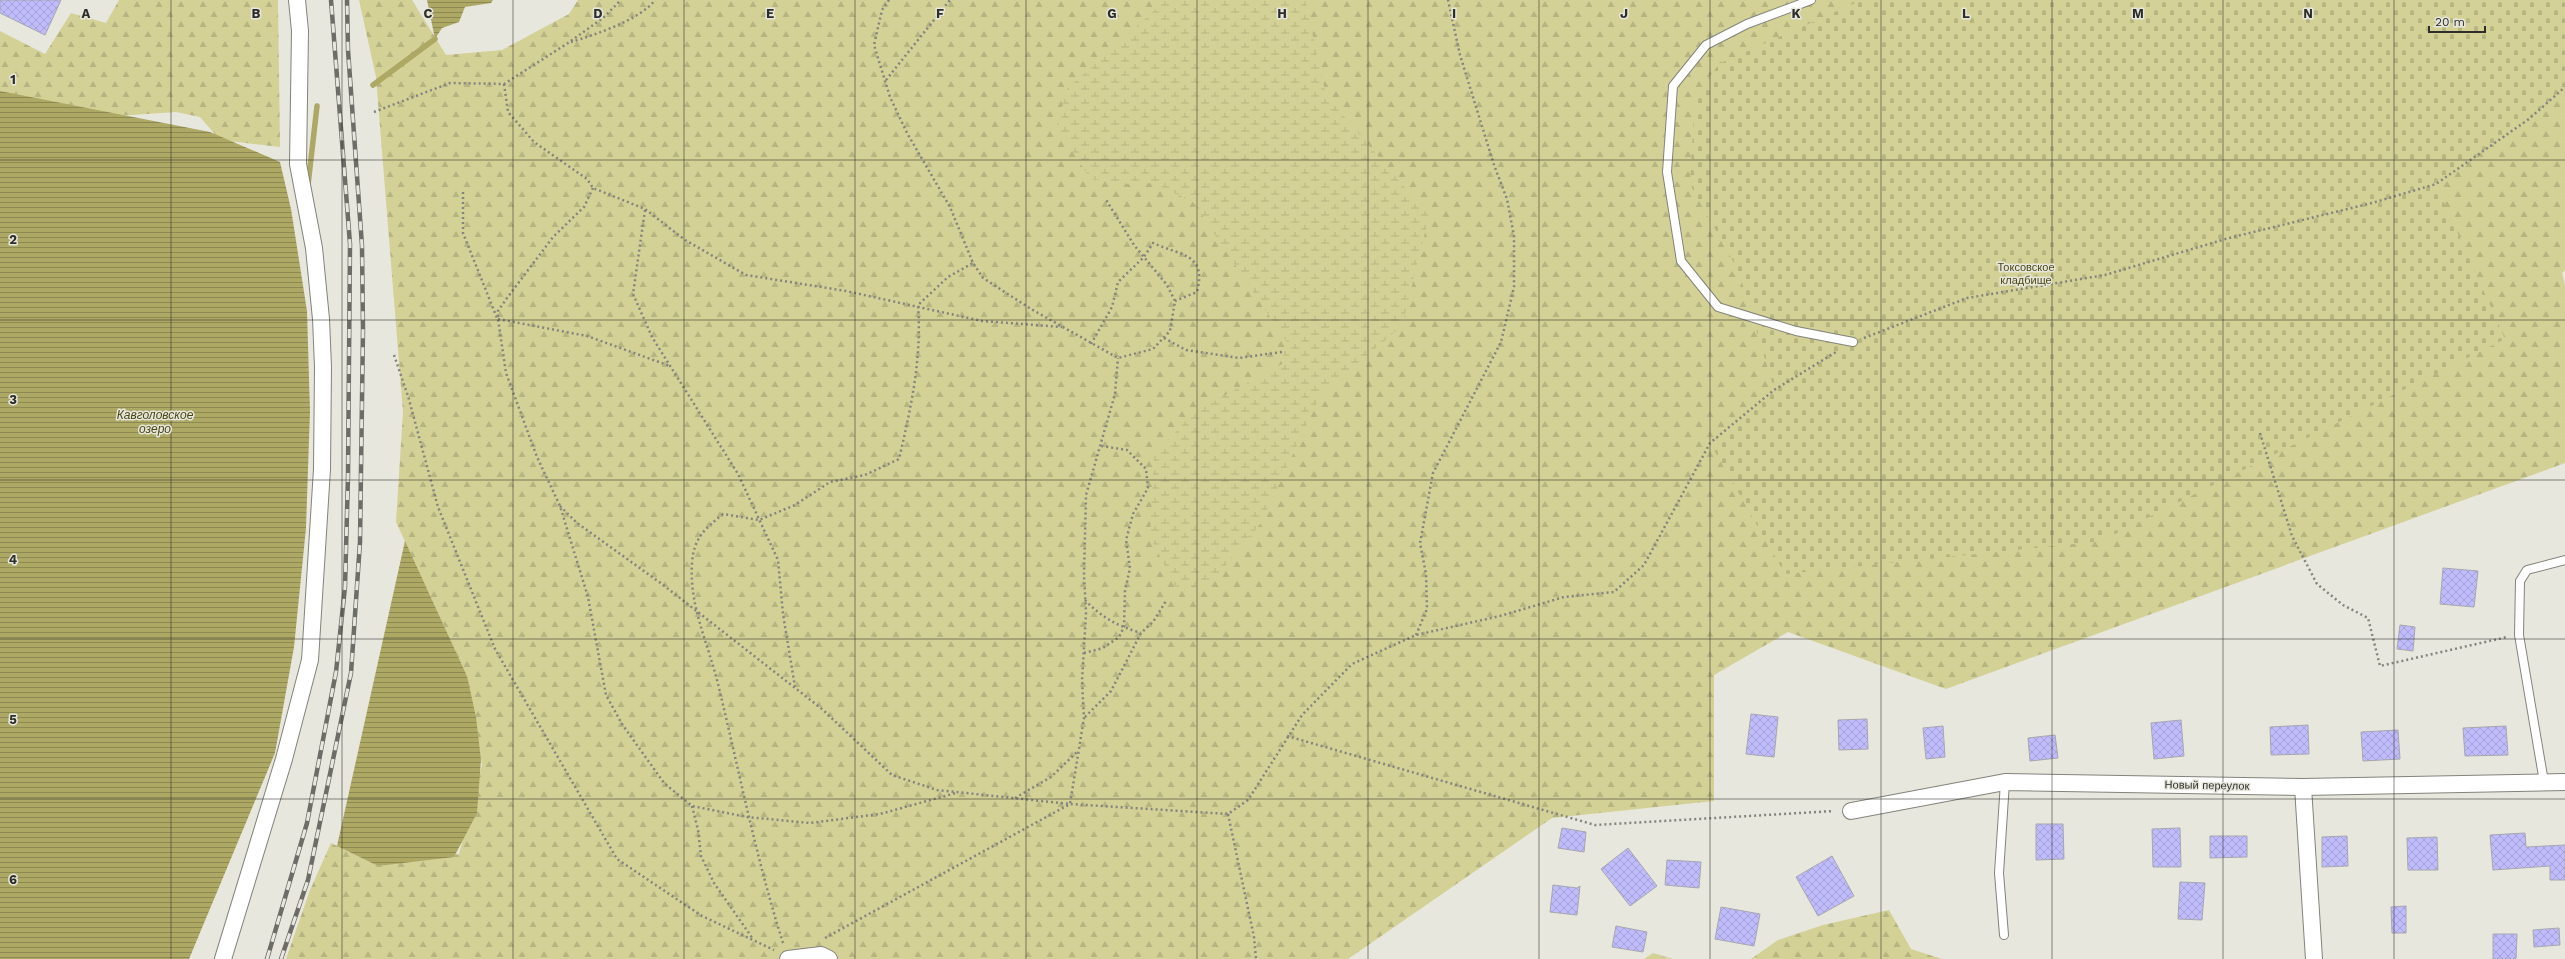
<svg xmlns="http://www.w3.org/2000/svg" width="2565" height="959" font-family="'Work Sans',sans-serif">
<defs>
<pattern id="forest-firs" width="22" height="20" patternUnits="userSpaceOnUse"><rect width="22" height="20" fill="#d4d196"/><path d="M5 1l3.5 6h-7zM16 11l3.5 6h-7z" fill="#b6b481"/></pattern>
<pattern id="wetland-marsh" width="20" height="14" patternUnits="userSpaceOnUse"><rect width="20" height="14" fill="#d4d196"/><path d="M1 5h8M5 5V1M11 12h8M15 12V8" fill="none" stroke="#b6b481"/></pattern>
<pattern id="cemetery-stones" width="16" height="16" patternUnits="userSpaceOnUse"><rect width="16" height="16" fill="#d4d196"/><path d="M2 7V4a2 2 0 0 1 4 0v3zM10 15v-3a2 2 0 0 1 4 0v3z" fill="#b6b481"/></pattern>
<pattern id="water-rules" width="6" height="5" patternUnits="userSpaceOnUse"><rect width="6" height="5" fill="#ada864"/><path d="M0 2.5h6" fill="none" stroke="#8d8952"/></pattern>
<pattern id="building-cross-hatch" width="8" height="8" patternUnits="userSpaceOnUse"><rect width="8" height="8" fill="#c0bcfc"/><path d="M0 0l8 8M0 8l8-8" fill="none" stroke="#a5a2d8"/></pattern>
</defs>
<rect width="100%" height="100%" fill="#e7e7de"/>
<g fill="url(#forest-firs)">
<polygon points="119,0 278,0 280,147 220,140 200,117 176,112 117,116 0,116 0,31 45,54 71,13 106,23"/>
<polygon points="359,0 412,0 446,55 502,50 569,14 578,0 2565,0 2565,270 2562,273 2565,285 2565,463 1946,689 1788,632 1714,675 1714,801 1552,818 1348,959 286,959 310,890 331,843 378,866 459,854 482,765 467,676 396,522 403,412 376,77"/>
<polygon points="1889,910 1911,949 1942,959 1751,959 1778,940 1823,925"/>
<polygon points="1653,953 1673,959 1644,959"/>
</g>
<polygon fill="url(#wetland-marsh)" points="1166,0 1305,0 1326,95 1429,216 1402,326 1321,394 1261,523 1216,577 1178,592 1150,537 1154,455 1194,412 1282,364 1286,341 1193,202 1153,183 1121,184 1090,179 1057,125 1067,89"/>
<polygon fill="url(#cemetery-stones)" points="1862,0 2565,0 2565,87 2529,119 2436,184 2505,339 2101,541 1785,574 1710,443 1774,389 1739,272 1690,184 1695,97 1719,64"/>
<g fill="url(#water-rules)">
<polygon points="427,0 493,0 491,3 465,7 459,22 442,28 435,39"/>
<polygon points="0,91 210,132 280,162 291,209 307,311 310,411 306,528 294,647 275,753 189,959 0,959"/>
<polygon points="405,541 467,676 476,717 481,760 477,813 454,857 378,866 337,846"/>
</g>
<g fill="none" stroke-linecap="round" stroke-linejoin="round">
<g stroke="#ada864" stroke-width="5.5">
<polyline points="373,85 435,39"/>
<polyline points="308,185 317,106"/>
</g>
</g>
<g fill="url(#building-cross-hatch)" stroke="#a6a6af">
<polygon points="0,0 61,0 45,35 0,13"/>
<polygon points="2443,568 2478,571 2474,607 2440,604"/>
<polygon points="2400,625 2415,627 2413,651 2397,649"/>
<polygon points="1751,714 1778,717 1774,757 1746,754"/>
<polygon points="1867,719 1868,749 1839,750 1838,720"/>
<polygon points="2181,720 2184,756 2154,759 2151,723"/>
<polygon points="2308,725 2309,754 2271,755 2270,727"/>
<polygon points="1943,726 1945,757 1926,759 1923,728"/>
<polygon points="2506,726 2508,755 2465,756 2463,728"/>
<polygon points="2398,730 2400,759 2363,761 2361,732"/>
<polygon points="2055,735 2058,758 2030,761 2028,738"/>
<polygon points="2036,824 2063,824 2064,859 2036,860"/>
<polygon points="1562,828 1586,832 1584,852 1558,848"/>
<polygon points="2180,828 2181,867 2153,867 2152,829"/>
<polygon points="2525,833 2526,847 2565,845 2565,880 2550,880 2550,866 2493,870 2490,835"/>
<polygon points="2210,836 2247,836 2247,857 2210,858"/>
<polygon points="2347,836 2348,866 2322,867 2322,837"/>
<polygon points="2437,837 2438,870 2408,870 2407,838"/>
<polygon points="1628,848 1657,886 1630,906 1601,869"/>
<polygon points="1832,856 1854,896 1818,916 1796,877"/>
<polygon points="1667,860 1701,862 1699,888 1665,885"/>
<polygon points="2180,882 2205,883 2202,920 2178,919"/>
<polygon points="1553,885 1577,888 1580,886 1577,915 1550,912"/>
<polygon points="2406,906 2406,933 2392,933 2391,907"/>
<polygon points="1721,907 1760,914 1754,946 1715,939"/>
<polygon points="1616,926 1647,932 1643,952 1612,947"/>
<polygon points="2559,928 2560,945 2534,947 2533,930"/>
<polygon points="2493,934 2517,934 2516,959 2493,959"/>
</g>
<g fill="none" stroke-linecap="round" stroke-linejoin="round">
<defs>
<g id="lane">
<polyline points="1811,0 1747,24 1706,45 1673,86 1667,172 1681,261 1718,307 1796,331 1853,342"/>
<polyline points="2544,782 2519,635 2520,581 2527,570 2565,560"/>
<polyline points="2004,935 1999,873 2005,782"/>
</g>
<g id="street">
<polyline points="2303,787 2314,959"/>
<polyline points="1851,811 2005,782 2303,787 2565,782"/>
<polyline points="223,959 284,759 310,660 322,469 323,367 321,319 314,248 298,164 300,31 297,0"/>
<polyline points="788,959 821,955 829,959"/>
</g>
</defs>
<use href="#lane" stroke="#83837b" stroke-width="10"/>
<use href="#street" stroke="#83837b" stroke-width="18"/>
<g stroke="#84847e" stroke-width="2.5" stroke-dasharray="2 3" stroke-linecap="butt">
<polyline points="889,0 882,10 874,45 890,97 907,133 950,207 973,263 983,278 1031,309 1118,358 1153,349 1170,331 1175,301 1167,285 1134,245 1105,198"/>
<path d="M 571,42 C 594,35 640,20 655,0"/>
<polyline points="886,80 950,0"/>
<polyline points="504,84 508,112 534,142 587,179 593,188 645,209 685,240 746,275 846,291 982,321 1062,327"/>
<polyline points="374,112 450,83 504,84 568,43 603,18 621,0"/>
<polyline points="593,188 584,207 553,237 507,298 498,311 498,319 506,373 537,457 560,506 588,597 606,695 622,724 664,783 692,806 747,817 810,823 880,814 956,793"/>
<polyline points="463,192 463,233 497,318"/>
<polyline points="645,210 633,294 652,337 738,474 778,560 783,614 795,687"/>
<polyline points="498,319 587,336 670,366"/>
<polyline points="1164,338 1186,350 1239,358 1282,352"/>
<polyline points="1864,338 1967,298 2105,275 2229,238 2372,203 2436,184 2529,119 2565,87"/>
<path d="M 1091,344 L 1112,307 L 1118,282 L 1144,257 L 1153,243 C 1181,256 1207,253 1197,292 L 1175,301"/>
<polyline points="394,355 408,396 438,507 495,649 617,859 702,916 774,950"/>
<polyline points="2260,433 2292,536 2317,584 2343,605 2368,618 2380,666 2507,637"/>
<polyline points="560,506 577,523 662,584 822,709 892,775 937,790 1070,804 1084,718 1082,681 1086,613 1084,575 1086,495 1115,394 1118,358"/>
<path d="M 1085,600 C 1102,618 1118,626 1141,633"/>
<polyline points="1416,635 1427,609 1426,574 1420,543 1433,473 1501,342 1514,287 1514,236 1507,199 1494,165 1460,55 1448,0"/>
<polyline points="1084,653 1103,648 1119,637 1124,627 1125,591 1130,568 1126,540 1133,514 1148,488 1146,469 1127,450 1101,446"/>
<polyline points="1085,717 1111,691 1141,633 1153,622 1166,601"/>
<polyline points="1287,736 1595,825 1834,811"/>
<polyline points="1015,798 1051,777 1078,751"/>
<polyline points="692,806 698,830 701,856 714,883 753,939"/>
<polyline points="1228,814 1254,937 1256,959"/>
<polyline points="825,938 1070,804 1228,814 1248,800 1302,715 1352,664 1416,635 1500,616 1564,597 1614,592 1644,565 1710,443 1774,390 1836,352"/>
<path d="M 783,943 C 756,858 739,770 718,684 C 708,643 689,606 692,563 C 694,537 705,529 723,514 L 759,520 L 795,505 L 830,482 L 865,475 L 899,459 C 911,408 922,358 918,305 L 948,277 L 973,263"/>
</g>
<use href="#lane" stroke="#fff" stroke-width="8"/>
<use href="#street" stroke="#fff" stroke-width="16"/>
<defs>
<g id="rail">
<polyline points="267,959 307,823 336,672 345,587 348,476 350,244 331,0"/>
<polyline points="281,959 308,880 351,673 360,542 363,329 362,246 348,50 347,0"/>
</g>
</defs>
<use href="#rail" stroke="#6d6d67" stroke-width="4.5"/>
<use href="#rail" stroke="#e7e7de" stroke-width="3" stroke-dasharray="9" stroke-linecap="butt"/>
</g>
<path fill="none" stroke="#2d2d29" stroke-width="1" stroke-opacity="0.55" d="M 171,0 L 171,959M 342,0 L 342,959M 513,0 L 513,959M 684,0 L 684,959M 855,0 L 855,959M 1026,0 L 1026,959M 1197,0 L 1197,959M 1368,0 L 1368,959M 1539,0 L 1539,959M 1710,0 L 1710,959M 1881,0 L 1881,959M 2052,0 L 2052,959M 2223,0 L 2223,959M 2394,0 L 2394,959M 0,160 L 2565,160M 0,320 L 2565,320M 0,480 L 2565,480M 0,639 L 2565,639M 0,799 L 2565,799"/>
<g text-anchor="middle" stroke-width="3" stroke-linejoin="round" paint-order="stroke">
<g font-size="11" fill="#4c4813" stroke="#e7e7de">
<text x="2026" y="271">Токсовское<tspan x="2026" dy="13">кладбище</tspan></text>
</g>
<g font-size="11" fill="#2d2d29" stroke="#e7e7de">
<text transform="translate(2207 785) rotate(1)" y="4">Новый переулок</text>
</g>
<g font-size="12" font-style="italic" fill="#4a4611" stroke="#e7e7de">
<text x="155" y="419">Кавголовское<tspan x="155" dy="14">озеро</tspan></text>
</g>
</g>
<g font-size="13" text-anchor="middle" font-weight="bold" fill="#2d2d29" stroke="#e7e7de" stroke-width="3" stroke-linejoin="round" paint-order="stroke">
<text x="86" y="18">A</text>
<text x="256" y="18">B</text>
<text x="428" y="18">C</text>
<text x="598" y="18">D</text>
<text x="770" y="18">E</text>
<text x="940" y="18">F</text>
<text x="1112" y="18">G</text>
<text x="1282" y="18">H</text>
<text x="1454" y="18">I</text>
<text x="1624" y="18">J</text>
<text x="1796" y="18">K</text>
<text x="1966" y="18">L</text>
<text x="2138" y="18">M</text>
<text x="2308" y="18">N</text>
<text x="13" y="84">1</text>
<text x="13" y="244">2</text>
<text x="13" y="404">3</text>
<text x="13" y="564">4</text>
<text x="13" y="724">5</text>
<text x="13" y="884">6</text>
</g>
<path d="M2429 26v6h56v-6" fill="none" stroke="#2d2d29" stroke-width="2"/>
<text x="2435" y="26" font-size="12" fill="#2d2d29" stroke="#e7e7de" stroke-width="3" paint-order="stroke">20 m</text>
</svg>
